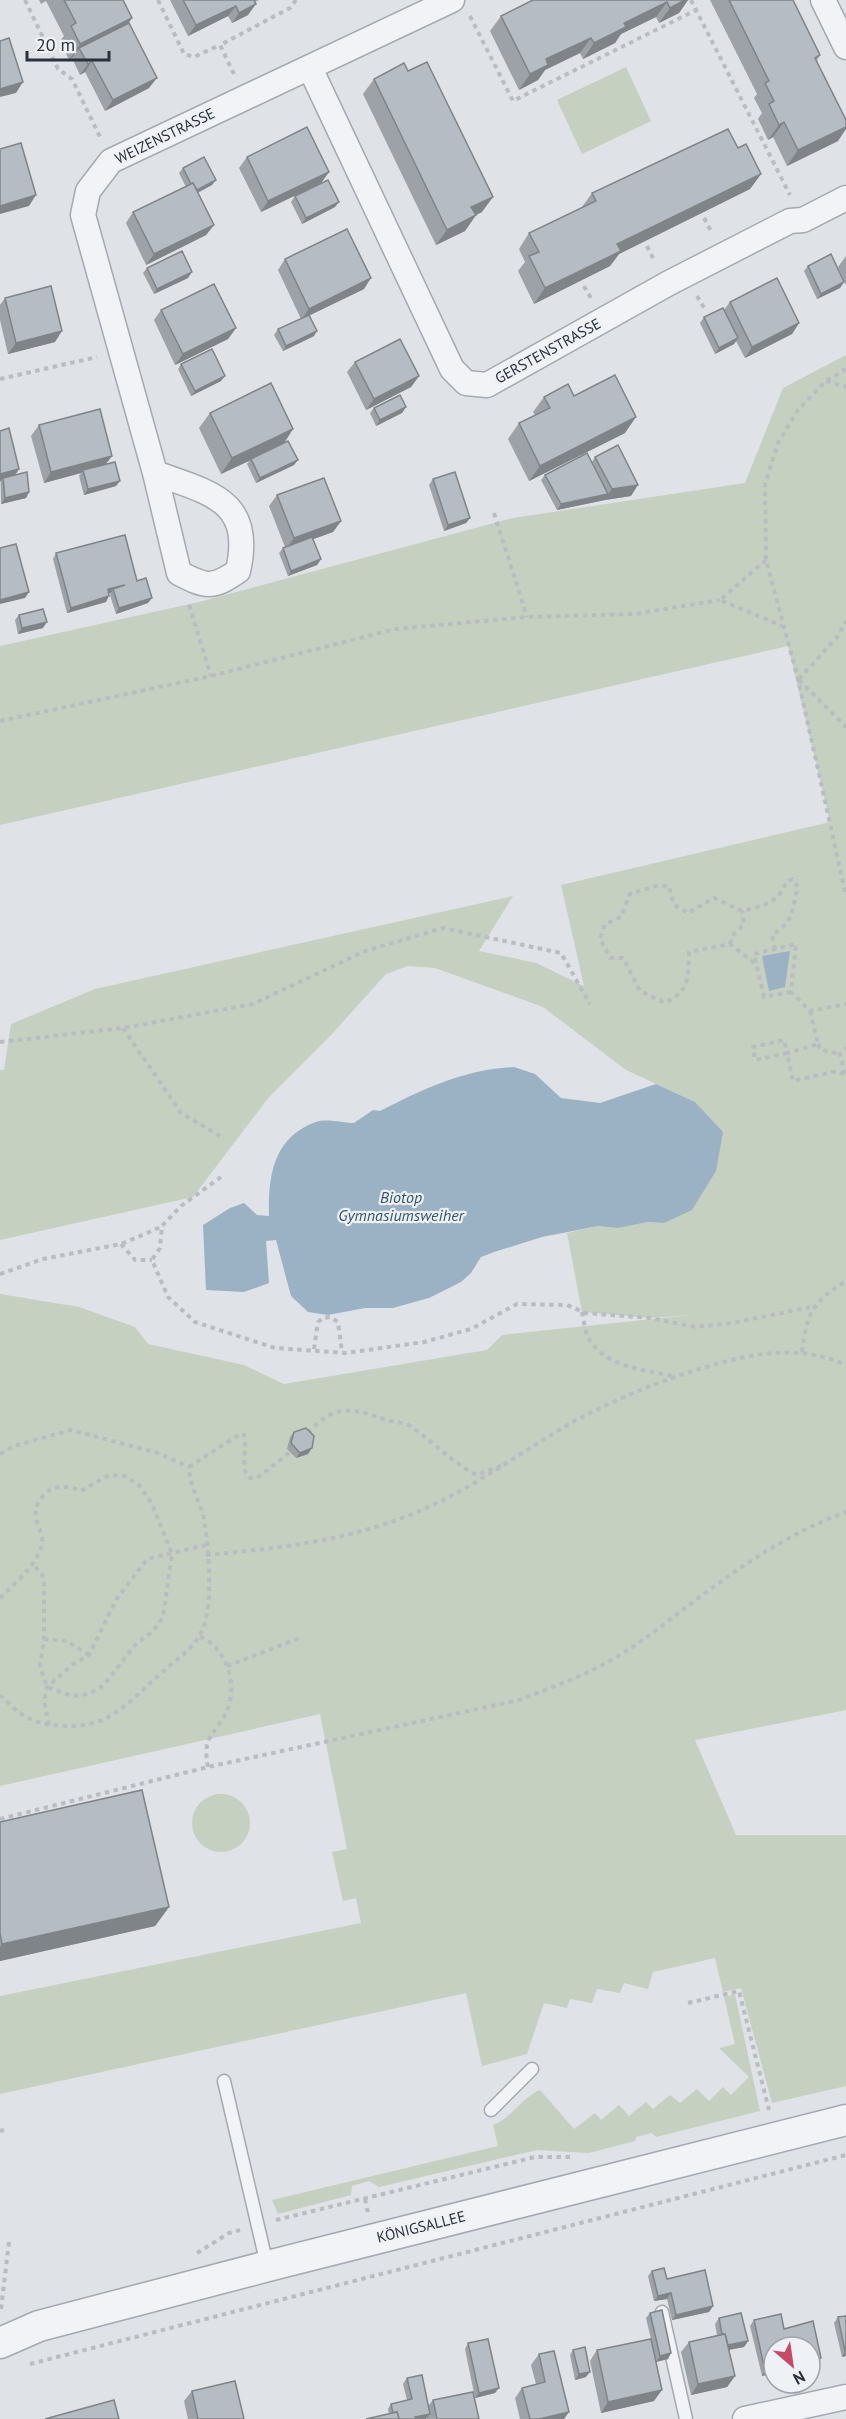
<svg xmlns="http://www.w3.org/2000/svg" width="846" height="2419" font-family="'PT Sans',sans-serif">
<rect width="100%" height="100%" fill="#dfe2e7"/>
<g fill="#c5d0c0">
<polygon points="626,67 651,121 582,154 557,100"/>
<polygon points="846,355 846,1710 695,1740 736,1835 846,1835 846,2086 772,2103 741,1988 723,1992 715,1958 653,1972 648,1989 624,1983 620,1993 597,1989 592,2003 570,1999 567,2008 544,2003 527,2054 482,2066 466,1993 0,2094 0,1996 361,1923 356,1898 343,1901 332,1852 347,1849 320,1714 0,1786 0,1294 79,1307 135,1327 148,1344 244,1365 284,1384 487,1350 502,1335 691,1315 650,1318 582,1312 567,1233 598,1226 618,1228 648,1222 664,1223 695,1102 626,1070 543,1007 435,968 408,966 386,974 332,1034 269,1097 193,1197 0,1240 0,1070 4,1070 11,1024 95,989 513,896 479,951 536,963 584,986 561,885 830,822 788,646 0,825 0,646 199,602 513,518 745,483 783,388"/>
<circle cx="221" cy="1823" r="29"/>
<path d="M 735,1994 L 760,2111 L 656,2137 L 652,2133 L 636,2137 L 635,2141 L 589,2153 L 537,2150 L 379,2187 L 369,2181 L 352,2186 L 351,2195 L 278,2214 L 272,2200 L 498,2146 L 493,2125 C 512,2118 521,2098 540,2090 L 574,2129 L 595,2113 L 601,2120 L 619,2105 L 629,2116 L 646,2102 L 653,2109 L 670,2095 L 680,2103 L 697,2089 L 709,2101 L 723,2087 L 731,2095 L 749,2077 L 719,2048 L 735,2044 L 724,1997 Z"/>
</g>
<g fill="#9bb2c5">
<polygon points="790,951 785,987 769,991 762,956"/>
<path d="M 514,1067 L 535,1074 L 561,1098 L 600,1103 L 656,1084 L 695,1102 L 723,1132 L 716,1171 L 692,1210 L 664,1223 L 648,1222 L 618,1228 L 598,1226 L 542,1237 L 494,1252 L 481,1257 L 471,1273 L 461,1282 L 429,1298 L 393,1308 L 365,1308 L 328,1315 L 308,1312 L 291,1296 L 276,1240 L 266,1241 L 269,1283 L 244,1292 L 206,1290 L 203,1225 L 230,1208 L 244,1203 L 257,1215 L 269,1216 C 268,1177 273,1137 316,1122 C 326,1118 344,1123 354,1123 L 373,1110 L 380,1111 C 423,1089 465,1069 514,1067 Z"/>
</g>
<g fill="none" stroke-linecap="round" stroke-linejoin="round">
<defs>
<g id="service">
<polyline points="224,2081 267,2265"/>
<polyline points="491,2110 532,2069"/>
<polyline points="662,2312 686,2419"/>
</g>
<g id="minor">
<polyline points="823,0 846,47"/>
<polyline points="310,68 452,369 466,383 487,385 669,283 790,221 803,220 846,198"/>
<path d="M 155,473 C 210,493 254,500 238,571 C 212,589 206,587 179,573 L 155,473 L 83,215 L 88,191 L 111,161 L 452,0"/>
<polyline points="745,2419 846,2397"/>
</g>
<polyline id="tertiary" points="0,2343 39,2326 268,2266 846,2120"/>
</defs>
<use href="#service" stroke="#a5a9b1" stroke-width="15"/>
<use href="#minor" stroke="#a5a9b1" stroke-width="27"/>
<use href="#tertiary" stroke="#a5a9b1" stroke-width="33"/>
<g stroke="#b9bdc2" stroke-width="4" stroke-dasharray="4.5 4.5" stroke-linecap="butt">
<polyline points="25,0 58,69 72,79 101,139"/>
<polyline points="158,0 184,54 194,57 220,45"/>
<polyline points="691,0 790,195"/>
<polyline points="470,16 513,101 696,10"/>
<polyline points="234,74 220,45 290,8 296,0"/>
<polyline points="704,218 712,233"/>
<polyline points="647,246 655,262"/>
<polyline points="584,286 591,298"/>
<polyline points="697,296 706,311"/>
<polyline points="846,369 826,381 798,410 778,443 765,484 766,560 798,679 846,896"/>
<polyline points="0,379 97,357"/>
<polyline points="826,381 846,387"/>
<polyline points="494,513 527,617"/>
<polyline points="766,560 720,600 782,626"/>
<polyline points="189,605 211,676"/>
<polyline points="799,679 838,636 846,621"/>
<polyline points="799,680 846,727"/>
<polyline points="0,721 211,676 395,629 527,617 635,614 720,600"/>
<polyline points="730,944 732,936 744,924 742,911"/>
<path d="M 754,963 L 730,944 L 689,952 C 688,979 690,990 665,1003 L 640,991 L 623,958 L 610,958 L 600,939 L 605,924 L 621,917 L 630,894 L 656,886 L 669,886 L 674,905 L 688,913 L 714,898 L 742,911 C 761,907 780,902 786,882 L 792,879 L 798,887 C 791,911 795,921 772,935 L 775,950"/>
<polyline points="791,992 764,997 754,954 796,944 791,992 810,1011 846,1004"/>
<polyline points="810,1011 818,1044 787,1053 784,1040 753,1047 755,1060 787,1053 793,1081 837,1071 846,1075"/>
<polyline points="123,1028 181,1113 220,1136"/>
<polyline points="0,1042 123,1028 253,1004 365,951 443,928 561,953 590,1004"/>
<polyline points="818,1044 821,1050 840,1054"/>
<polyline points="845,1074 840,1054 846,1048"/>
<polyline points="221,1177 181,1206 162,1226 160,1248 152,1260 168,1297 195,1322 275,1348 346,1353 424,1342 471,1329 517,1304 567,1305 586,1313 650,1318 695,1327 732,1323 816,1306"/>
<polyline points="121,1244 135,1260 152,1260"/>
<polyline points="0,1274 43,1259 121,1244 161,1227"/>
<path d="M 582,1312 C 584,1321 585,1332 589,1339 C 605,1367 645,1370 672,1376"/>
<polyline points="314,1349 318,1322 323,1318 330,1317 338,1322 342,1352"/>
<path d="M 802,1352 C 807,1313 812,1302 846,1281"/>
<path d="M 308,1433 C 335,1403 351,1408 387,1420 C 395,1422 407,1423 413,1428 C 436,1444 451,1462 477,1475 L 505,1464"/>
<polyline points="0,1454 14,1446 71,1430 158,1453 189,1467"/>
<path d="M 189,1467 L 240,1434 L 244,1435 C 248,1447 239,1471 250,1478 L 257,1478 L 293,1450"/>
<path d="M 206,1555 C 272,1549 339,1542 402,1518 C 465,1495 514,1456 571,1423 C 617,1398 664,1379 713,1365 C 757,1352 803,1345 846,1365"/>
<path d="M 0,1598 C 15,1583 33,1569 41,1548 C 48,1531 24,1516 43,1496 C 47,1492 49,1490 54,1488 C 64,1486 73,1487 81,1491 L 109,1475 L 125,1476 L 140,1486 L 152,1504 L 172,1554 L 163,1617 L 153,1631 L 135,1645 L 104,1685 L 89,1694 L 72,1696 L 47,1687 L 40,1666 L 44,1639 L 44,1583 L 42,1574 L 33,1565"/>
<path d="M 200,1637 C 225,1646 238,1683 228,1708 C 218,1735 201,1732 208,1767"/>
<polyline points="44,1639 67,1641 89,1655"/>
<polyline points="227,1666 302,1637"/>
<path d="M 0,1695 C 9,1703 17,1713 28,1718 C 48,1728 84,1729 104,1719 C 125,1709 140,1692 157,1677 C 188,1648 206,1645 209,1596 C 210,1573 208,1542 204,1519 C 200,1501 189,1485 189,1467"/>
<polyline points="49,1725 44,1701 47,1687 72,1665 89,1655 116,1600 147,1559 206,1545"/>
<path d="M 0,1819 L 208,1767 L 519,1700 C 550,1688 582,1677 611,1660 C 642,1643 669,1620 697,1599 C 744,1564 791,1532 846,1512"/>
<polyline points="688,2003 739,1991 769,2110"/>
<polyline points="0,2131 4,2130"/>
<polyline points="365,2199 368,2213"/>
<polyline points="276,2220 535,2157 573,2157"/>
<polyline points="197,2253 229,2233 240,2230"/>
<polyline points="1,2309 9,2242"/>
<polyline points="30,2364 846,2155"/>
</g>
<use href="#service" stroke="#f1f3f6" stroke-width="12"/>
<use href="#minor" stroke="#f1f3f6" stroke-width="24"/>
<use href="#tertiary" stroke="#f1f3f6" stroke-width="30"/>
</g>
<g fill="#9da2a8">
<polygon points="39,0 123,0 129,23 149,88 105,111 85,72 80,75 72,58 69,60 60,41 64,36 46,1 41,4"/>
<polygon points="170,0 259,0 255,2 248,15 232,23 228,16 188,36"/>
<polygon points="533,0 688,0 679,13 659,23 656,17 621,34 615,43 583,59 580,53 545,70 538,80 519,90 490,31 501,16"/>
<polygon points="710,0 793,0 820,55 817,60 838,141 787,166 773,137 768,140 758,119 762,113 754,98 757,94"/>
<polygon points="374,79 482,212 476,215 465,231 436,245 363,94"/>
<polygon points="738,148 761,174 750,189 619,254 610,266 534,304 518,271 525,262 519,249 529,233 582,207 592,193"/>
<polygon points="247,157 329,172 321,183 261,212 239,168"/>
<polygon points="183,168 212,185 198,193 214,225 206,235 146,265 126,223 133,212 186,187 179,173"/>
<polygon points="295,196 335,207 302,224 291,202"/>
<polygon points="846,256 846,285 838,267"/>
<polygon points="285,259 364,289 310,315 314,336 283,351 274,335 278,329 301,319 278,270"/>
<polygon points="808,266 844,282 840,288 817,299 804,271"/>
<polygon points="147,268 188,278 154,294 143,273"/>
<polygon points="5,298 55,342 8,354 0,320 0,305"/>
<polygon points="730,302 799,323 792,334 745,358 736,341 734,344 715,354 700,323 704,317 724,310"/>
<polygon points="161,310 236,328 228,339 175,365 154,320"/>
<polygon points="355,362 419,376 411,387 366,410 347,372"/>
<polygon points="181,364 221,381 191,396 178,369"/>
<polygon points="574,396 625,433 529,481 508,439 519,423 535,415 533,412 544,397"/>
<polygon points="406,407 402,413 376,426 370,413 374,408"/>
<polygon points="210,413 284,443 294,465 256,483 247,464 250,460 221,474 199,428"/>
<polygon points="39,425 112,456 106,464 116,486 84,495 79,476 81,473 44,483 31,436"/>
<polygon points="0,431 19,469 15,475 29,492 26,498 1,504"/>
<polygon points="595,457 631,496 605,500 557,510 541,480 545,475 592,462"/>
<polygon points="433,479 470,518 466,523 444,531 429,485"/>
<polygon points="277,495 341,521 333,532 313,539 321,559 317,565 288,576 279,553 283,548 285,547 269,506"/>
<polygon points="56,553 137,581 148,603 116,614 110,595 111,593 109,593 106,602 67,613 53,559"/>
<polygon points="19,615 43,628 18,634 15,620"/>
<polygon points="294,1432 308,1454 296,1458 287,1449 290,1437"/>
<polygon points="0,1822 169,1907 155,1926 0,1961"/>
<polygon points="652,2271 667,2279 713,2306 709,2312 672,2320 667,2299 654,2301 648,2276"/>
<polygon points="650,2313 668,2359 656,2362 654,2401 601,2413 590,2361 597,2350 651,2339 646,2318"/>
<polygon points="781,2314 784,2329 813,2321 821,2358 817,2363 810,2365 810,2347 774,2347 774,2373 762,2376 750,2326 754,2320"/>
<polygon points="846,2316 846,2356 842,2357 834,2323 838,2317"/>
<polygon points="719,2318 748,2341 744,2347 729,2350 735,2376 727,2387 691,2395 681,2352 689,2342 717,2335 715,2324"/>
<polygon points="468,2343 495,2393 475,2398 465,2349"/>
<polygon points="573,2350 586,2377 575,2380 570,2355"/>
<polygon points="539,2354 564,2419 520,2419 515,2398 522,2388 536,2384 531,2365"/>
<polygon points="407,2378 428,2406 433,2400 479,2419 427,2419 427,2418 426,2419 366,2419 389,2414 388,2409 391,2404 407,2400 403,2384"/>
<polygon points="192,2391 244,2419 188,2419 184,2401"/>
</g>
<g fill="#7f8488">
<polygon points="685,0 688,0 679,13 659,23 670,8"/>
<polygon points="667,2 656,17 621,34 615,43 583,59 594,43 624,23"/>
<polygon points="256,4 248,15 232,23 239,13"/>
<polygon points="236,6 228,16 188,36 196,25"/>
<polygon points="132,18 121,34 79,48 72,58 69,60 80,44"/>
<polygon points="591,38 580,53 545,70 538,80 519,90 530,74 546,59"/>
<polygon points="92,61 85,72 80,75 88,64"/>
<polygon points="157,78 149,88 105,111 113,100"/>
<polygon points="23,82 16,93 0,97 0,89"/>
<polygon points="784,122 773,137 768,140 779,125"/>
<polygon points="846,127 846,129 838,141 787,166 798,150"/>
<polygon points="329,172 321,183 261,212 268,201"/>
<polygon points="761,174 750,189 619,254 610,266 534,304 545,288 617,244"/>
<polygon points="216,180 212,185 190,196 194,191"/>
<polygon points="36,195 29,206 0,214 0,206"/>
<polygon points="493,197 482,212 461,222 471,207"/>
<polygon points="339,202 335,207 302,224 306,218"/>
<polygon points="476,215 465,231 436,245 447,230"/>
<polygon points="214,225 206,235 146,265 154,254"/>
<polygon points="192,272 188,278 154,294 157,289"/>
<polygon points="371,278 364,289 302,319 309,309"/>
<polygon points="844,282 840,288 817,299 821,294"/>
<polygon points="799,323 792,334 745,358 752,347"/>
<polygon points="236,328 228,339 175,365 183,354"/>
<polygon points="62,331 55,342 8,354 16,343"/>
<polygon points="317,331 314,336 283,351 286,346"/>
<polygon points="738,338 734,344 715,354 719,348"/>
<polygon points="225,376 221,381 191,396 195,391"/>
<polygon points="419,376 411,387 366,410 374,399"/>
<polygon points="406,407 402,413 376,426 380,420"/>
<polygon points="636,417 625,433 529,481 540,466"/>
<polygon points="293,429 283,445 221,474 232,458"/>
<polygon points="112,456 104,466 83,470 81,473 44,483 51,472"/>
<polygon points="298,460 294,465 256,483 260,478"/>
<polygon points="19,469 12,480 3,478 0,482 0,474"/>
<polygon points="120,481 116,486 84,495 88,489"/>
<polygon points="638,485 631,496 605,500 557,510 561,504 608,494 612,489"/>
<polygon points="29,492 26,498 1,504 5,498"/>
<polygon points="470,518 466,523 444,531 448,525"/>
<polygon points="341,521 333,532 286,549 294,538"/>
<polygon points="321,559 317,565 288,576 291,571"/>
<polygon points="125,585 113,589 111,593 104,595 108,589"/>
<polygon points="29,592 25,598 0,604 0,600"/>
<polygon points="109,596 106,602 67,613 71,608"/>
<polygon points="152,598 148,603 116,614 119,608"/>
<polygon points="47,622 43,628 18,634 22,628"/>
<polygon points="312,1448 308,1454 296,1458 300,1453"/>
<polygon points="169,1907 155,1926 0,1961 0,1947 2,1944"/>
<polygon points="671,2293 667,2299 654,2301 658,2296"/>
<polygon points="713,2306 709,2312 672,2320 676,2315"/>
<polygon points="748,2341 744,2347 721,2351 725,2346"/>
<polygon points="845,2351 846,2356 842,2357"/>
<polygon points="671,2353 668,2359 656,2362 660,2356"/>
<polygon points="821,2358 817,2363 810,2365 810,2360"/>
<polygon points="774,2369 774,2373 762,2376 765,2371"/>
<polygon points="590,2372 586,2377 575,2380 579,2374"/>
<polygon points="735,2376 727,2387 691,2395 698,2384"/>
<polygon points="499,2388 495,2393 475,2398 479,2393"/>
<polygon points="662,2390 654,2401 601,2413 608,2402"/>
<polygon points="569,2412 564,2419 539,2419"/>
<polygon points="430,2414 426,2419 414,2419 415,2417"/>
</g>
<g fill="#b6bcc3" stroke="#7f8488" stroke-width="1.5">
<polygon points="64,0 123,0 132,18 80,44 71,26 76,23"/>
<polygon points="183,0 254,0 256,4 239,13 236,6 196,25"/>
<polygon points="533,0 685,0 670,8 667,2 624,23 626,27 594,43 591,38 546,59 548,65 530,74 501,16"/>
<polygon points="729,0 793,0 820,55 815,58 846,120 846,127 798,150 784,122 779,125 769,104 774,101 765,83 769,81"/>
<polygon points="129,23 157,78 113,100 92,61 88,64 79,48"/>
<polygon points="9,38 23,82 0,89 0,41"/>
<polygon points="427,62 493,197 471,207 476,215 447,230 374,79 404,63 408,71"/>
<polygon points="307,127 329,172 268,201 247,157"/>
<polygon points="728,129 738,148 746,144 761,174 617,244 621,251 545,288 529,256 539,252 529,233 596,201 592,193"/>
<polygon points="21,143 36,195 0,206 0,149"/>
<polygon points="204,157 216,180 197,190 193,183 191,184 183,168"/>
<polygon points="328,180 339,202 306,218 295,196"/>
<polygon points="193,183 214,225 154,254 133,212"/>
<polygon points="347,229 371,278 309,309 285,259"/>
<polygon points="182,251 192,272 157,289 147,268"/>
<polygon points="831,254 844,282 821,294 808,266"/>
<polygon points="777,278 799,323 752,347 730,302"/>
<polygon points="214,284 236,328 183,354 161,310"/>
<polygon points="51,286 62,331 16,343 5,298"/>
<polygon points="723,308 738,338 719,348 704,317"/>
<polygon points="309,315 317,331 286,346 278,329"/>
<polygon points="400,339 419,376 374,399 355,362"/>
<polygon points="212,349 225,376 195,391 181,364"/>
<polygon points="615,375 636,417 540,466 519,423 550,408 544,397 568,384 574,396"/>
<polygon points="271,383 293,429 232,458 210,413"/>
<polygon points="400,395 406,407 380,420 374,408"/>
<polygon points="100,409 112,456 51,472 39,425"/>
<polygon points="9,428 19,469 0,474 0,431"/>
<polygon points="288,441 298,460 260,478 251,459"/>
<polygon points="618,445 638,485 612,489 595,457"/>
<polygon points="587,453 608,494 561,504 545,475"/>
<polygon points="115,462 120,481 88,489 83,470"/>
<polygon points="27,472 29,492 5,498 3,478"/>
<polygon points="455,472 470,518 448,525 433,479"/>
<polygon points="324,478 341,521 294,538 277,495"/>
<polygon points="125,535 137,581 146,578 152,598 119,608 113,589 125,585 108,589 109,596 71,608 56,553"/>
<polygon points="312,537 321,559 291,571 283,548"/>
<polygon points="16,544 29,592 0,600 0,548"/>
<polygon points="43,609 47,622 22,628 19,615"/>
<polygon points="306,1428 314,1436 312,1448 300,1453 291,1443 294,1432"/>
<polygon points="142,1790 169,1907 2,1944 0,1933 0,1822"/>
<polygon points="664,2268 667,2279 705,2270 713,2306 676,2315 671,2293 658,2296 652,2271"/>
<polygon points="662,2310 671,2353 660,2356 650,2313"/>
<polygon points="741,2313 748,2341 728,2345 725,2334 722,2334 719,2318"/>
<polygon points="781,2314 784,2329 813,2321 821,2358 810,2360 810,2347 774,2347 774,2369 765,2371 754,2320"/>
<polygon points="846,2316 846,2351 845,2351 838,2317"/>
<polygon points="725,2334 735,2376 698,2384 689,2342"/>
<polygon points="488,2339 499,2388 479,2393 468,2343"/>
<polygon points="651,2339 662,2390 608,2402 597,2350"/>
<polygon points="585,2347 590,2372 579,2374 573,2350"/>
<polygon points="554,2351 569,2412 539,2419 530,2419 522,2388 545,2382 539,2354"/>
<polygon points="422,2375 430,2414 415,2417 416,2419 399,2419 397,2412 393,2413 391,2404 412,2399 407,2378"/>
<polygon points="235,2381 244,2419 198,2419 192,2391"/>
<polygon points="473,2392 479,2419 437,2419 433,2400"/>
<polygon points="114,2400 119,2419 45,2419"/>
<polygon points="397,2412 399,2419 366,2419"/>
</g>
<g text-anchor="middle" stroke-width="4.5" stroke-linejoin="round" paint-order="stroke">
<g font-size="15" fill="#29313d" stroke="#eef1f5">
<text transform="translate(165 136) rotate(-26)" y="5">WEIZENSTRASSE</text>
<text transform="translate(548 351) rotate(-29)" y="5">GERSTENSTRASSE</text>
<text transform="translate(421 2227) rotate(-14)" y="5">KÖNIGSALLEE</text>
</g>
<g font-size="16" font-style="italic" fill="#35536e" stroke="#eef1f5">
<text x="401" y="1203">Biotop<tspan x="401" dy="18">Gymnasiumsweiher</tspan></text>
</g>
</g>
<g transform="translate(792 2365) rotate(151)"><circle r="28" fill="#eef1f5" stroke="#9fa4ab" stroke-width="1.5"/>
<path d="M0-4.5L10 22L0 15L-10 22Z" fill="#c64a65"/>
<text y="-9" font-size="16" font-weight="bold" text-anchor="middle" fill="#29313d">N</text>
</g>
<path d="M27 51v9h82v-9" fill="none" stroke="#29313d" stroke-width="3"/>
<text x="36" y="51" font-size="18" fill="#29313d" stroke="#eef1f5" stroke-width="4.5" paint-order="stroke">20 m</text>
</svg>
